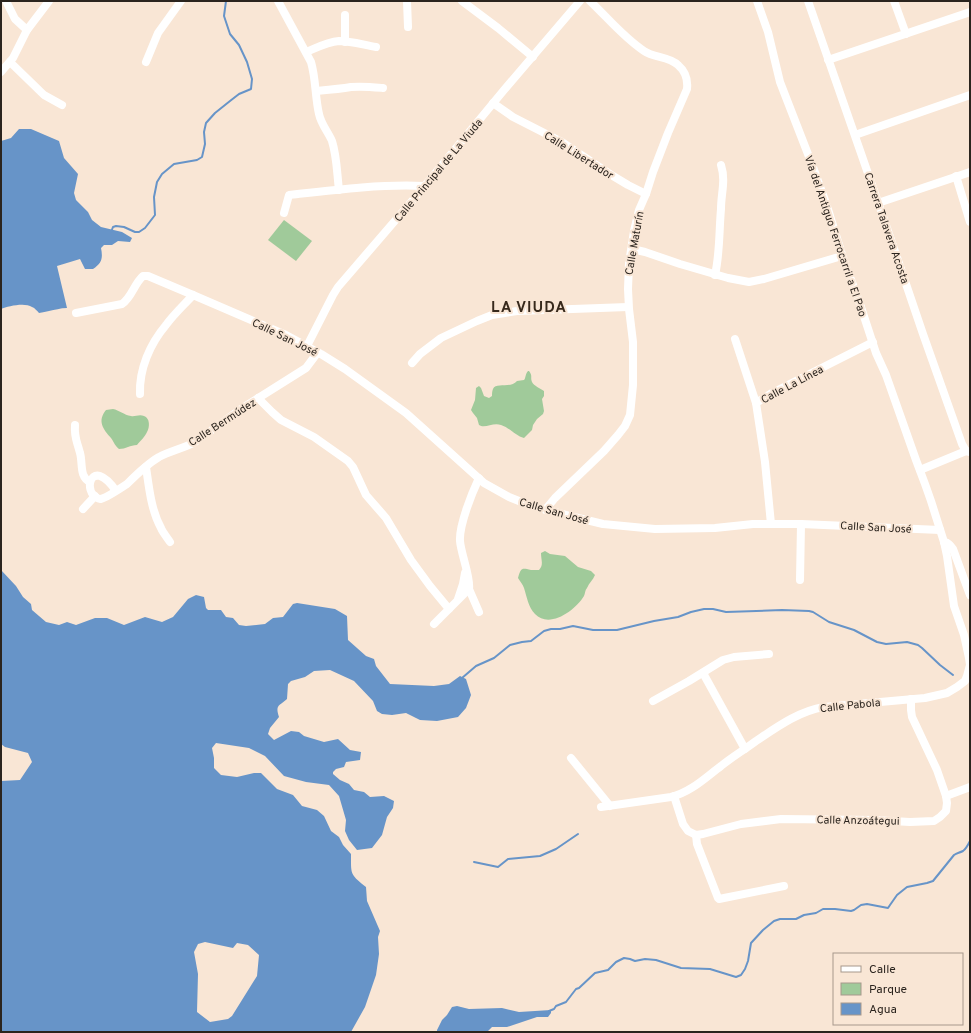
<svg xmlns="http://www.w3.org/2000/svg" width="971" height="1033" font-family="Overpass,sans-serif">
<rect width="100%" height="100%" fill="#f9e6d5"/>
<g fill="#a0ca9a">
<polygon points="284,220 312,241 296,261 268,240"/>
<path d="M 528,371 L 529,371 C 533,376 530,377 532,382 C 534,386 540,388 544,391 L 544,396 L 542,399 L 544,411 L 543,414 L 537,419 L 533,425 L 532,430 L 524,438 C 516,436 510,428 501,425 C 493,422 485,429 479,425 L 477,418 L 473,413 L 471,410 L 475,400 L 476,388 L 479,386 L 481,388 L 484,396 L 489,398 L 492,396 C 492,394 492,391 493,389 C 496,382 510,389 517,381 L 524,380 C 526,378 525,374 528,371 Z"/>
<path d="M 113,409 C 119,410 124,415 131,416 C 135,417 139,414 144,416 C 150,418 150,427 147,432 C 145,437 140,441 137,445 C 130,445 126,449 119,449 C 115,446 114,442 111,438 C 103,429 97,421 106,410 Z"/>
<path d="M 545,551 L 550,554 L 565,556 L 578,567 L 591,571 L 595,575 C 593,580 589,583 587,588 C 585,590 585,594 584,596 C 575,611 549,629 535,614 C 528,607 527,597 524,588 C 523,585 520,581 518,578 C 521,567 522,568 531,570 C 532,570 538,570 539,570 C 544,565 541,560 541,553 Z"/>
</g>
<g fill="#6794c8" fill-rule="evenodd">
<path d="M 19,129 L 31,129 L 59,141 L 64,158 L 78,174 L 74,193 L 76,200 L 88,212 L 92,220 L 101,227 L 122,232 L 132,238 L 130,242 L 118,241 L 112,245 L 104,245 L 101,248 C 103,258 102,263 93,269 L 85,269 L 80,259 L 57,266 L 67,308 C 60,308 55,310 49,311 C 46,312 43,312 39,313 C 37,311 35,308 32,307 C 25,302 8,306 1,309 L 1,141 L 11,138 Z"/>
<path d="M 1,570 L 16,586 L 23,597 L 31,604 L 32,610 L 46,622 L 59,625 L 67,622 L 76,625 L 95,618 L 107,618 L 124,625 L 145,617 L 162,622 L 173,617 L 188,599 L 196,595 L 204,597 L 206,608 L 208,610 L 221,610 L 226,617 L 233,618 L 239,625 L 246,626 L 265,624 L 273,618 L 283,617 L 293,604 L 297,603 L 335,609 L 347,616 L 348,640 L 366,656 L 374,659 L 376,666 L 390,684 L 434,686 L 449,684 L 460,676 L 466,679 L 471,695 L 466,708 L 458,717 L 437,721 L 420,720 L 406,713 L 392,715 L 382,714 L 377,711 L 373,701 L 354,681 L 330,670 L 314,671 L 305,677 L 291,681 L 288,684 L 287,699 C 279,706 275,705 279,717 L 270,728 L 268,734 L 274,740 L 291,731 L 299,732 L 304,736 L 324,742 L 338,739 L 350,750 L 361,752 L 360,760 L 346,762 L 344,767 L 336,769 L 333,772 L 333,774 L 340,780 L 349,784 L 354,790 L 364,792 L 370,797 L 384,796 L 394,801 L 393,808 L 387,817 L 382,835 L 372,848 L 357,850 L 349,840 L 345,831 L 346,820 L 339,796 L 329,785 L 306,782 L 284,776 L 265,756 L 249,748 L 216,743 L 212,748 L 214,758 L 214,768 L 221,775 L 237,777 L 254,773 L 261,773 L 277,789 L 293,795 L 302,806 L 317,810 L 324,816 L 331,831 L 339,837 L 343,845 L 351,854 C 351,875 350,874 366,887 L 367,901 L 380,931 L 378,937 L 379,954 L 376,975 L 365,1007 L 351,1032 L 1,1032 L 1,781 L 20,780 L 32,762 L 28,753 L 5,747 L 1,744 ZM 205,942 L 233,948 L 237,943 L 248,945 L 259,955 L 257,976 L 232,1016 L 228,1019 L 210,1022 L 197,1012 L 198,974 L 194,952 L 198,944 Z"/>
<polygon points="457,1006 469,1009 502,1008 519,1012 551,1010 551,1013 548,1017 537,1017 507,1027 492,1027 487,1032 437,1032 437,1030 442,1020 447,1015 452,1007"/>
</g>
<g fill="none" stroke-linecap="round" stroke-linejoin="round">
<g stroke="#6794c8" stroke-width="2">
<polyline points="111,232 113,227 116,226 124,227 135,232 139,232 145,228 155,215 154,197 157,182 162,174 174,164 197,160 202,157 205,144 204,132 206,123 215,113 230,101 239,94 251,89 252,79 247,62 239,45 230,34 224,16 226,1"/>
<polyline points="462,678 476,666 494,658 510,645 522,642 531,641 544,631 551,629 560,629 573,626 593,630 617,630 654,621 678,617 691,612 704,609 713,609 726,612 782,610 809,611 813,612 829,622 854,630 877,642 886,644 907,642 918,645 922,648 940,665 953,675"/>
<polyline points="474,862 498,867 508,859 540,856 556,849 578,834"/>
<path d="M 549,1011 L 554,1009 L 556,1006 L 566,1002 L 576,989 L 579,988 L 595,973 L 608,970 L 616,962 L 624,958 L 630,959 L 635,961 L 645,959 L 656,960 L 681,968 L 710,969 L 736,977 L 741,975 L 745,969 L 748,961 L 751,943 L 763,930 L 774,921 L 780,919 L 796,919 L 804,915 L 816,913 L 823,909 L 835,909 L 851,911 L 854,910 L 861,905 L 867,904 L 888,908 L 890,905 L 897,895 L 907,887 L 927,883 L 933,881 L 954,855 C 957,853 959,853 963,851 C 966,849 968,845 970,841"/>
</g>
<g stroke="#fff" stroke-width="8">
<polyline points="6,1 15,19 27,30"/>
<path d="M 278,1 L 311,62 C 316,79 315,97 319,114 C 321,124 328,132 332,141 C 337,157 337,174 339,190"/>
<polyline points="407,1 408,27"/>
<polyline points="462,1 498,28 533,57"/>
<polyline points="808,1 887,228 923,334 962,444 966,451 970,452"/>
<polyline points="894,1 906,34"/>
<polyline points="345,15 345,42"/>
<path d="M 306,52 C 316,48 327,42 339,41 C 351,41 364,45 376,47"/>
<polyline points="828,60 970,12"/>
<polyline points="10,62 44,95 62,105"/>
<polyline points="146,62 158,33 181,1"/>
<polyline points="1,72 13,58 27,30 49,1"/>
<path d="M 316,91 C 327,90 339,89 351,87 C 362,86 372,87 383,88"/>
<polyline points="493,103 513,117 562,142 613,176 628,185 646,194"/>
<polyline points="855,135 970,95"/>
<polyline points="956,176 970,222"/>
<polyline points="878,203 970,172"/>
<path d="M 284,213 L 289,195 C 333,190 380,184 424,186"/>
<polyline points="632,249 645,252 680,264 728,278 749,282 764,279 842,256"/>
<path d="M 715,275 C 720,253 719,231 721,209 C 721,193 726,181 721,165"/>
<path d="M 76,313 L 122,304 C 132,297 134,284 143,276 L 148,276 L 193,295 L 286,335 L 321,354 L 345,369 L 406,413 L 484,483 L 509,497 L 529,505 L 574,517 L 603,524 L 655,529 L 715,528 L 753,524 L 801,524 L 824,525 L 940,530"/>
<polyline points="735,339 756,403"/>
<polyline points="307,346 333,295 338,287 418,194 504,90 580,1"/>
<polyline points="412,363 420,354 441,338 477,321 492,315 517,311 628,307"/>
<path d="M 140,394 C 139,369 150,344 166,325 C 174,314 184,305 193,295"/>
<polyline points="258,398 272,412 281,420 314,437 348,461 353,467 366,495 386,518 411,560 430,586 449,609"/>
<path d="M 75,425 C 74,438 77,441 80,453 C 83,463 79,477 90,482"/>
<path d="M 146,467 C 149,487 151,510 161,528 C 163,533 167,537 170,542"/>
<polyline points="920,470 966,451"/>
<path d="M 116,491 C 112,485 106,478 100,476 C 89,473 87,489 94,496 C 96,497 98,499 100,499 C 105,499 122,487 127,484 C 137,474 147,464 159,457 C 171,451 184,448 195,442 L 241,409 L 306,368 L 318,352"/>
<polyline points="83,509 95,496"/>
<path d="M 545,510 L 555,498 L 604,451 L 618,435 L 625,426 L 630,415 L 633,385 L 633,342 L 629,309 L 628,289 L 629,263 L 634,231 L 639,210 L 646,194 L 653,172 L 668,133 L 687,89 C 688,80 685,71 678,65 C 669,56 654,58 644,51 C 623,37 608,18 590,1"/>
<polyline points="771,524 765,462 756,403 772,393 873,342"/>
<path d="M 944,542 C 949,543 950,545 953,549 L 970,595"/>
<polyline points="800,580 801,524"/>
<polyline points="469,589 479,612"/>
<polyline points="458,599 463,584 465,573"/>
<path d="M 434,624 L 469,589 C 471,578 461,554 460,541 C 459,525 472,493 479,478"/>
<polyline points="703,673 745,749"/>
<polyline points="653,701 689,681 723,660 734,657 769,654"/>
<polyline points="571,758 610,806"/>
<polyline points="674,796 683,824 688,831 696,835 703,834 741,824 781,819 874,820 910,822 934,821 940,817 946,811 947,803 946,796 937,770 912,717 911,710 911,699"/>
<polyline points="946,796 970,787"/>
<path d="M 601,807 L 671,797 C 691,792 705,778 721,766 C 732,757 744,750 756,741 C 777,727 799,711 824,707 L 925,698 L 947,693 L 957,687 L 965,681 L 967,676 L 970,665 L 969,658 L 964,635 L 954,606 L 947,556 L 944,542 L 931,501 L 925,484 L 916,460 L 886,375 L 876,353 L 858,298 L 845,264 L 826,203 L 813,167 L 780,82 L 768,32 L 757,1"/>
<polyline points="696,835 697,844 718,898 719,899 784,886"/>
</g>
</g>
<g text-anchor="middle" stroke-width="4" stroke-linejoin="round" paint-order="stroke">
<g font-size="11" fill="#2b241e" stroke="#f9e6d5">
<text transform="translate(579 155) rotate(32)" y="4">Calle Libertador</text>
<text transform="translate(438 170) rotate(-50)" y="4">Calle Principal de La Viuda</text>
<text transform="translate(887 228) rotate(71)" y="4">Carrera Talavera Acosta</text>
<text transform="translate(836 236) rotate(71)" y="4">Vía del Antiguo Ferrocarril a El Pao</text>
<text transform="translate(634 243) rotate(-80)" y="4">Calle Maturín</text>
<text transform="translate(285 337) rotate(26)" y="4">Calle San José</text>
<text transform="translate(792 384) rotate(-28)" y="4">Calle La Línea</text>
<text transform="translate(222 422) rotate(-33)" y="4">Calle Bermúdez</text>
<text transform="translate(554 511) rotate(16)" y="4">Calle San José</text>
<text transform="translate(876 527) rotate(3)" y="4">Calle San José</text>
<text transform="translate(850 705) rotate(-6)" y="4">Calle Pabola</text>
<text transform="translate(858 820) rotate(1)" y="4">Calle Anzoátegui</text>
</g>
<g font-size="15" font-weight="bold" letter-spacing="1" fill="#37291c" stroke="#f9e6d5">
<text x="529" y="312">LA VIUDA</text>
</g>
</g>
<rect width="971" height="1033" fill="none" stroke="#2b241e" stroke-width="4"/>
<rect x="833" y="953" width="130" height="72" fill="#f9e6d5" stroke="#a7988c"/>
<rect x="841" y="966" width="20" height="6" fill="#ffffff" stroke="#a7988c"/>
<text x="869" y="973" font-size="12" fill="#2b241e">Calle</text>
<rect x="841" y="983" width="20" height="12" fill="#a0ca9a" stroke="#a7988c"/>
<text x="869" y="993" font-size="12" fill="#2b241e">Parque</text>
<rect x="841" y="1003" width="20" height="12" fill="#6794c8" stroke="#a7988c"/>
<text x="869" y="1013" font-size="12" fill="#2b241e">Agua</text>
</svg>
